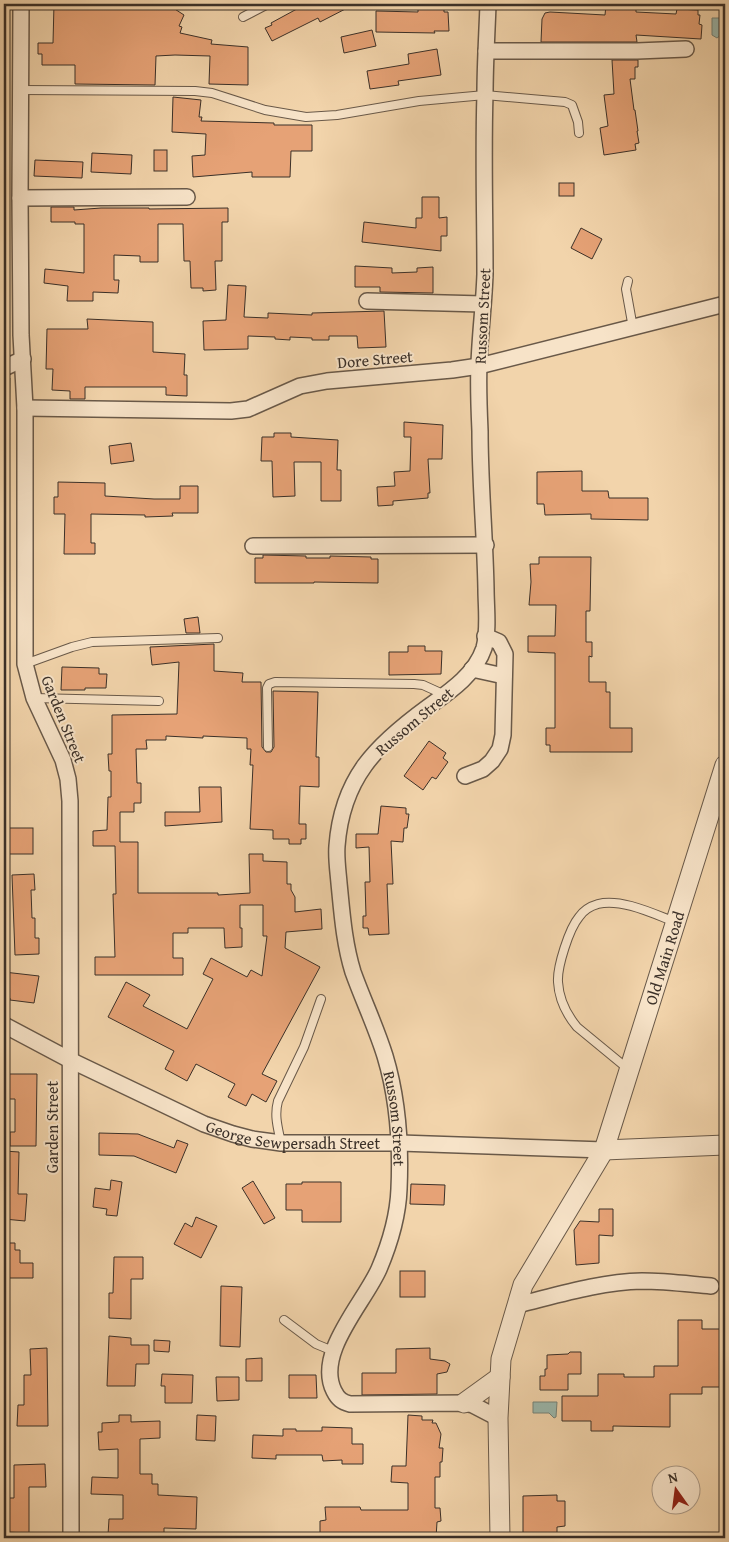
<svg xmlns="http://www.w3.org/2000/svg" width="729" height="1542" font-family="'Gentium Book Plus',serif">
<rect width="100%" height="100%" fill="#f2d4ab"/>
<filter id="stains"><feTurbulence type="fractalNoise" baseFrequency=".004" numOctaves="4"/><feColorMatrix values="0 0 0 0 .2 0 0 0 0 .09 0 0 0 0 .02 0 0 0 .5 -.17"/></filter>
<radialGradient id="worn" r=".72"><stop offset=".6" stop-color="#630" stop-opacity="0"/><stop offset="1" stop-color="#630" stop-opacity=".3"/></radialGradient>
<g fill="#b7bd8c" stroke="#79765a">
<polygon points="10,378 4,756 4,381"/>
<rect x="4" y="787" width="3" height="33"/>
</g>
<g fill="#9bb8ad" stroke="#758278">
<polygon points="712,18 722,18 721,35 717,38 712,35"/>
<polygon points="533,1402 557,1402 556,1417 554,1418 549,1413 533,1413"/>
</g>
<g fill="#e6a276" stroke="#3b3028">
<polygon points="54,4 167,4 184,15 179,26 182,27 180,33 212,40 211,44 248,47 248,85 209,84 210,56 175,55 156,56 155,85 75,84 75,65 42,65 42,54 38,54 38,43 53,43"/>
<polygon points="306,4 355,4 320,22 318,18 272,41 265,28 272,25 271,23"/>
<polygon points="418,4 444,4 444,12 448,12 449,31 434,31 435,33 376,32 376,11 418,12"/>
<polygon points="606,5 636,6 636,12 676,14 677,9 698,10 698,15 700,15 699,24 702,25 701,39 636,35 637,42 541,42 542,19 545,13 550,12 605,15"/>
<polygon points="372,30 376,46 344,53 341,37"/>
<polygon points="437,49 441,75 398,81 399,85 370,89 367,71 409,64 408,54"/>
<polygon points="612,60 638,60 638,67 635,67 635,79 630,79 634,110 635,110 638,131 637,131 639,143 635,144 636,150 604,155 600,128 608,126 604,95 614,94"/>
<polygon points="173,97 201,100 199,117 202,117 201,121 274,123 274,125 312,125 312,151 291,151 290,177 252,177 252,172 193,177 192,156 205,155 206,134 172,132"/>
<rect x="154" y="150" width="13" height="21"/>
<polygon points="92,153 132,155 131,174 91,172"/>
<polygon points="35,160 83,162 82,178 34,176"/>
<rect x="559" y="183" width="15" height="13"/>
<polygon points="422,197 439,197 439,218 447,217 447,236 441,236 441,251 362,242 364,222 416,228 416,218 422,218"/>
<polygon points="51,207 74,207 74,210 101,208 149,208 149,209 228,208 228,222 222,222 222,261 215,261 216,290 203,291 203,288 191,288 190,261 184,261 183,224 158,224 158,262 140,262 140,256 114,255 114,280 119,280 118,293 93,292 93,301 67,301 68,286 44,283 45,269 84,273 84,224 75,224 75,222 51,222"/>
<polygon points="581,228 602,239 592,259 571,248"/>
<polygon points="355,266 392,268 392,273 417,272 417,268 433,267 433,293 380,292 380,287 355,287"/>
<polygon points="228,285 246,286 244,317 268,318 268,313 312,315 312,313 384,311 386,347 358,348 357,336 329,336 329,340 312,340 312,338 290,337 290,340 275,339 275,337 248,336 248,349 204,350 203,321 226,320"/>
<polygon points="87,319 153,322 153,352 185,354 184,375 187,375 187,396 166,395 166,387 85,387 85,399 70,399 70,391 52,390 53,369 46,369 47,329 88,329"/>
<polygon points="404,422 443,425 442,459 428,459 430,493 428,493 428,498 393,501 393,505 378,506 377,487 395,486 394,472 410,471 411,437 404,437"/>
<polygon points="274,433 291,433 291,437 338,440 337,470 341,470 341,501 321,501 321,462 294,462 295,496 273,497 272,461 261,461 262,437 274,437"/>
<polygon points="131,443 134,461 111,464 109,446"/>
<polygon points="582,471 582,491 608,491 609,498 648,498 648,520 591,519 591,514 545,515 544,504 537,504 537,472"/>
<polygon points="58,482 105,483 105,496 154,499 180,499 180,486 198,486 198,513 172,513 173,516 145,517 145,515 91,514 91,543 95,543 95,554 64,554 65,514 54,514 54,497 58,497"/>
<polygon points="263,555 306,556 306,558 330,558 330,556 371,557 371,559 378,559 378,583 314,582 314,583 255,583 255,558 263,558"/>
<polygon points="539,557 591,557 590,611 586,611 586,642 592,642 592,657 589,656 589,682 606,682 606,692 610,692 610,728 632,728 632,752 550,752 550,745 546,745 546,728 555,728 555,653 528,652 528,636 555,636 556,605 529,605 531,582 530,564 539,564"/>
<polygon points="198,617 200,633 186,633 184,619"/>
<polygon points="214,644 214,671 243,673 242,682 261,682 262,747 266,752 271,752 274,747 273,691 318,692 316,757 319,757 319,787 300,786 299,824 306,824 306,839 301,839 301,844 289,844 289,839 273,839 273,830 250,829 253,765 250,765 251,749 247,749 247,738 203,736 203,738 166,736 166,740 146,740 147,749 136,749 137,783 141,783 141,803 134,803 134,812 120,812 120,842 138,842 138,893 218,893 218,895 250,893 249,854 263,854 263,861 287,862 287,884 291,884 291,890 295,897 295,912 321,909 322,929 286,932 285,948 320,967 262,1074 277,1081 266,1102 252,1094 246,1106 228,1097 235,1084 196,1064 187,1081 165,1069 174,1051 108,1017 126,982 150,995 143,1006 187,1029 213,979 203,974 211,958 247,977 251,970 262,976 267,936 263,936 263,905 240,905 240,928 242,928 242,947 225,948 224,928 188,928 188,933 173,933 173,958 183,958 183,975 95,975 95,957 115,957 113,894 116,894 115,846 93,846 93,831 107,830 108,797 111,797 111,771 109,771 108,754 112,754 112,715 177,714 179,662 152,665 150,647"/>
<polygon points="408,646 425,646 425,651 442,651 441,674 389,675 389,652 408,652"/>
<polygon points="62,667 99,668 99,674 107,674 106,688 85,688 85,690 61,690"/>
<polygon points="429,741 446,753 443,758 448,762 436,779 432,777 423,790 404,776"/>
<polygon points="199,787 221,787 222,822 165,826 165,812 200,812"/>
<polygon points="381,806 406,808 406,814 409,814 407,828 404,828 403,842 391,841 393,884 387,884 389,934 369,935 368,928 363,928 363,916 366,916 365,882 370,882 369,847 356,848 356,834 378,834"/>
<rect x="4" y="828" width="29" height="26"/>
<polygon points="34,874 35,890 31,890 32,918 35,918 35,938 39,938 39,954 15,955 12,875"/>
<polygon points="4,972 39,976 34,1003 10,1000 10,998 4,997"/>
<polygon points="5,1074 37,1074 36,1146 10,1146 10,1132 15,1132 15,1099 5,1099"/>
<polygon points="99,1133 138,1134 174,1148 177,1140 188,1144 176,1173 134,1156 99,1155"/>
<polygon points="4,1151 19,1152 18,1194 27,1194 25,1221 4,1219"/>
<polygon points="111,1180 122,1182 117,1216 106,1215 107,1209 93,1207 95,1188 110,1190"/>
<polygon points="253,1181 275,1218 264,1224 242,1188"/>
<polygon points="302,1182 341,1182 341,1222 302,1222 302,1210 286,1210 286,1184 302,1184"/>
<polygon points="411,1184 445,1185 444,1205 410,1204"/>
<polygon points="599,1209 613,1209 613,1236 599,1235 599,1263 576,1265 574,1230 580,1221 599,1222"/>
<polygon points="196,1217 217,1226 201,1258 174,1244 185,1223 192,1227"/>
<polygon points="4,1243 15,1243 15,1250 20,1250 20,1263 33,1263 33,1278 4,1278"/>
<polygon points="114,1257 143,1257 143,1279 131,1279 131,1319 109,1318 109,1293 113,1293"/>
<rect x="400" y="1271" width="25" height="26"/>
<polygon points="221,1286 242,1287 240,1347 220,1346"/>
<polygon points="678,1320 702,1320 702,1329 722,1329 723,1387 702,1387 702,1394 670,1394 670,1427 613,1426 613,1431 591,1431 591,1421 562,1421 562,1396 598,1396 598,1374 624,1374 624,1377 654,1377 654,1366 678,1366"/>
<polygon points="109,1336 131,1338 131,1345 149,1345 149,1364 136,1364 135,1386 107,1386"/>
<polygon points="154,1340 170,1341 169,1352 154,1351"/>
<polygon points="47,1348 48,1426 17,1426 18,1405 24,1405 24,1375 31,1375 30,1349"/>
<polygon points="430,1348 430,1359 445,1361 450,1364 447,1372 437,1374 437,1394 362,1395 362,1373 396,1373 396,1349"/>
<polygon points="570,1352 581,1352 581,1374 568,1374 568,1390 540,1390 540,1376 545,1376 545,1369 547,1369 547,1355 568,1354"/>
<polygon points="262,1358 262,1381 246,1381 246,1359"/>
<polygon points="162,1374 193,1375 192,1403 165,1403 165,1386 161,1386"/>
<polygon points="289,1375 316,1375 317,1398 289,1398"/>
<polygon points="216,1377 239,1377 239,1400 217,1401"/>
<polygon points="119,1415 131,1415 131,1422 160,1421 160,1438 140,1439 140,1474 152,1474 152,1484 158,1484 158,1495 197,1497 196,1529 164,1528 164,1534 108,1535 109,1519 123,1519 123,1495 91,1494 92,1477 118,1478 118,1449 99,1450 98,1432 102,1432 102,1423 119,1422"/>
<polygon points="197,1415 216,1416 215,1441 196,1440"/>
<polygon points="408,1415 422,1416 422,1420 433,1420 432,1423 436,1423 441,1434 439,1448 443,1448 442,1462 440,1462 440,1477 435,1477 435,1508 440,1508 441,1521 437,1522 436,1538 320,1537 320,1521 326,1520 325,1507 360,1507 361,1510 408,1510 408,1483 391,1482 392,1466 406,1466"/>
<polygon points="322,1427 352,1428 352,1444 363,1444 363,1464 342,1464 342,1460 323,1461 322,1455 276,1455 276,1459 252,1458 253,1435 283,1436 283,1429 296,1429 296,1431 322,1431"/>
<polygon points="45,1464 46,1487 29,1487 29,1533 5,1532 5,1498 14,1498 14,1465"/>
<polygon points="557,1495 557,1501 565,1501 565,1526 557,1527 557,1535 523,1535 523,1496"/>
</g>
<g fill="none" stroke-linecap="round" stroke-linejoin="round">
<defs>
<g id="service">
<polyline points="243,17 268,4"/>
<polyline points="20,90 195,91 212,93 265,110 306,117 337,115 419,101 485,95 565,102 572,105 578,122 579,133"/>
<polyline points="628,281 626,289 633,328"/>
<polyline points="25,664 72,647 92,642 218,638"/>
<polyline points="34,698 159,701"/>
<polyline points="268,747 267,688 269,684 275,682 414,684 423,685 445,695"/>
<path d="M 628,1069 L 577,1027 C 567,1015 559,999 558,982 C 557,967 569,929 579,917 C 583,911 591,906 598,904 C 621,898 654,914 675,922"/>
<path d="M 281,1143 C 278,1128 274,1116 278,1101 L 304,1047 L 321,999"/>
<polyline points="284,1320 316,1344 333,1351"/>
</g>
<g id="minor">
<polyline points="21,4 20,198 21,335 25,408 25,664 34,698 63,760 68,779 70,801 71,1538"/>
<path id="s1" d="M 488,4 C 487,34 485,64 485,94 C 483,154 485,214 485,274 C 484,304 480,334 479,364 C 478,386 479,409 480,431 C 480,484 485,536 486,589 C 486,607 489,630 484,648 C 475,675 449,692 428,707 C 376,745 342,778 337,846 C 336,858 338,871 339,883 C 342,913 344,943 353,972 C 363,1000 376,1027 385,1056 C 398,1099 401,1145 399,1189 C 398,1217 390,1243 379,1269 C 364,1303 315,1353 334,1391 C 338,1399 342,1402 350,1404 L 464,1403 L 473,1405 L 498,1418"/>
<polyline points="486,51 637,51 686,49"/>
<polyline points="20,198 187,197"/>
<polyline points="367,301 483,304"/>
<polyline points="4,368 23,359"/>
<polyline points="25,408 231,411 248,409 300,386 327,381 452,370 479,366 725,304"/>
<polyline points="253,546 486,545"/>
<polyline points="472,669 504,676"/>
<polyline points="465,776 483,769 492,761 500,749 503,735 505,654 499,642 485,636"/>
<path id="s2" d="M 4,1025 L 70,1060 L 204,1124 L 233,1134 L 252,1139 L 281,1143 L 400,1143 L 604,1150"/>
<path d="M 517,1305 C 558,1295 599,1282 642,1281 C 665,1281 688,1284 711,1286"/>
</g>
<g id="tertiary">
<polyline points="604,1150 725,1145"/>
<polyline points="464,1403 500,1377"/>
<path id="s3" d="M 500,1538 L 498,1418 L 501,1359 L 523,1285 L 604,1150 L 725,765"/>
</g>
</defs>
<use href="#service" stroke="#695949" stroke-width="10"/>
<use href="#minor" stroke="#695949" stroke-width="18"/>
<use href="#tertiary" stroke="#695949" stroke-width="21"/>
<use href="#service" stroke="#f7e3c8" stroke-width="8"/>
<use href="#minor" stroke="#f7e3c8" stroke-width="15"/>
<use href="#tertiary" stroke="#f7e3c8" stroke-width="19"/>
</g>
<g text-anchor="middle" stroke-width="4" stroke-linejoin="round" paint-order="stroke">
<g font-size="16" fill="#3b3028" stroke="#f7e3c8">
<text transform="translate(482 316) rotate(-87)" y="6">Russom Street</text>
<text transform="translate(375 359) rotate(-5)" y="6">Dore Street</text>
<text transform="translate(64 719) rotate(68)" y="6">Garden Street</text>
<text transform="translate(414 721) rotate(-40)" y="6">Russom Street</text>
<text dy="6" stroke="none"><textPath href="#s3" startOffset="615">Old Main Road</textPath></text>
<text dy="6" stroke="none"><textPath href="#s1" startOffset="1181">Russom Street</textPath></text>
<text transform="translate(52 1127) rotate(-90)" y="6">Garden Street</text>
<text dy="6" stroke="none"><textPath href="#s2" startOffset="314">George Sewpersadh Street</textPath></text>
</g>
</g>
<rect width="729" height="1542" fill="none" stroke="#f2d4ab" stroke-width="20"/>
<rect x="5" y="5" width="719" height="1532" fill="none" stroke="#3b3028" stroke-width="2.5"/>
<rect x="10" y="10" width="709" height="1522" fill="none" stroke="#3b3028"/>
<g transform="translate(676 1490) rotate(346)"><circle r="24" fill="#f7e3c8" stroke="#ac9b88"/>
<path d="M0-4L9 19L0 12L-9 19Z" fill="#8f2418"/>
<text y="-8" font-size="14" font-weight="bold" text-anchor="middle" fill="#3b3028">N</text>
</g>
<rect width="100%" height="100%" filter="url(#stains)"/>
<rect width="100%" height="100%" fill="url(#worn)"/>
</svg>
